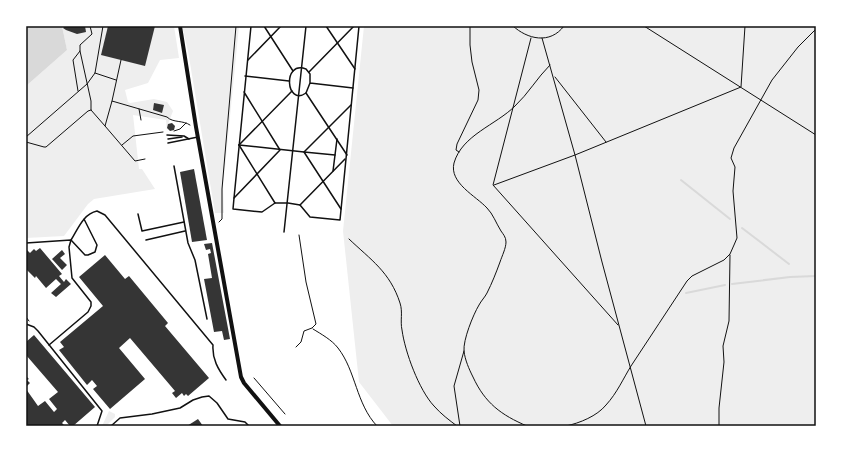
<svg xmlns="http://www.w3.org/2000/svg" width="842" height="452" font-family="'Public Sans',sans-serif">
<rect width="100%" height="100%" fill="#fff"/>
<g fill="#eee">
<polygon points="62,26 174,26 179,58 160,60 148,83 125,90 128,102 130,103 154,99 167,102 173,111 168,124 167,132 166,120 133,115 139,169 142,169 155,189 94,199 88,204 64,236 26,238 26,86 67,50"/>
<polygon points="182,26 239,26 223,187 224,213 215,213 188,51"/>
<polygon points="364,26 816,26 816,426 393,426 359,382 343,231"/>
<polygon points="109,411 115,414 115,417 106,426 102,426"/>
</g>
<polygon fill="#d9d9d9" points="26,26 62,26 67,50 26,86"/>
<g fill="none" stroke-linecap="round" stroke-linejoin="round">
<g stroke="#d9d9d9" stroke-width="2">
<polyline points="681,180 730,219"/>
<polyline points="742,228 789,264"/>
<polyline points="732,284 790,277 816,276"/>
<polyline points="686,293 725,285"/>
</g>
</g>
<g fill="#353535">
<polygon points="65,26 85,26 86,32 77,34 66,30 63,28"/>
<polygon points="108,26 155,26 145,66 101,55"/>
<polygon points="154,103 164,105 162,113 153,110"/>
<polygon points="172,123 175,126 174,130 170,131 167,128 168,124"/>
<polygon points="194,169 207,240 192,242 180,172"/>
<polygon points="212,243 230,339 224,340 222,331 214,332 204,279 212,278 208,254 211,253 210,249 206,250 204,244"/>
<polygon points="40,248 62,274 59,276 64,282 66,279 71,284 56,297 51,293 61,284 56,279 46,288 36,276 35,278 26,269 26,249 30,253 34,249 36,251"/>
<polygon points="62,250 65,254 60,258 67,265 62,270 52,259"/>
<polygon points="105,255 125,279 129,276 168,323 165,326 209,378 188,396 186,394 184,396 182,393 176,398 172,393 175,391 130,338 119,348 145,379 110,409 93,389 97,386 92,380 87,385 59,350 64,347 60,342 103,306 79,277"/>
<polygon points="34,335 95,407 73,426 70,426 65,420 62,423 65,426 28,426 26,424 26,389 38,406 45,401 54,412 57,409 49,399 58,392 26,355 26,342"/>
<polygon points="26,376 29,379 27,380 30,383 26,387"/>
<polygon points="198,419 203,426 187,426"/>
</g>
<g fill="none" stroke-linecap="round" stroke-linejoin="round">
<g stroke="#111" stroke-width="1">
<path d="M 513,26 C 527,39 550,45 564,26"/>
<polyline points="644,26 816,135"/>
<polyline points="531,38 493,185 618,325"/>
<polyline points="542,38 575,155 602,262 646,426"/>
<polyline points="80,51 91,101 91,110 105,126"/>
<polyline points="95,73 116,80"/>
<polyline points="555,77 606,142"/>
<polyline points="78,91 73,60 80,51 80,45 92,34 90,26"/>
<polyline points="112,101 121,60"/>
<polyline points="139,109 141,120"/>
<polyline points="174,131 180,129 186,123"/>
<polyline points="26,137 87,84 95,73 103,26"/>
<polyline points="26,142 44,147 46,147 88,111 91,110"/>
<polyline points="122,145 133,136 163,132"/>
<polyline points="459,152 456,150 457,144 478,100 479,90 472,62 470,45 470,26"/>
<path d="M 145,159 L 135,161 L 105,126 L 112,101 L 167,117 C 173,123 183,120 190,125"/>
<polyline points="494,185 575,155 741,87 745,26"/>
<polyline points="219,222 222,219 222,189 236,26"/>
<path d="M 349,239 C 371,260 390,272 400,303 C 403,312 400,321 402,330 C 405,352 419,390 434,406 C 441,414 449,420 457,426"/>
<polyline points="26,317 29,321"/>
<path d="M 313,329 C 321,334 332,340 338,348 C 356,371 356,404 377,426"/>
<polyline points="296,347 301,342 304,331 312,328 316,324 306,282 299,235"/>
<polyline points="254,378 285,414"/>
<polyline points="460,426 454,386 464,351"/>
<path d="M 527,426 C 501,415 485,403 473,377 C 469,369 465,360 464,351 C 463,340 473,315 479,305 C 481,301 485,297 487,293 C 492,283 496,273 500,262 C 502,256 506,248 506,242 C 506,237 503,234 501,231 C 496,223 493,214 487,208 C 476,196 449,183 454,163 C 462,135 496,125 515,106 C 528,94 537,78 550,65"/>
<path d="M 566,426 C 580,423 597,416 606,405 C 617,393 623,379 631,366 C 650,338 668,309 687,281 L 692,276 L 724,260 L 730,254 L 734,245 L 737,238 L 733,191 L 735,167 L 731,158 L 734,148 L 772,80 L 798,47 L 816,29"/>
<polyline points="719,426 719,408 724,362 723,346 729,321 730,255"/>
</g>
<g stroke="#111" stroke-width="1.5">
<polyline points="264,26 293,71"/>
<polyline points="326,26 355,69"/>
<polyline points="248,60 281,26"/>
<polyline points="309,72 354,26"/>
<polyline points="245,76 289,81"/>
<path d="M 310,83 L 310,74 L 306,69 C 282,60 286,107 306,93 L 310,83 L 353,88"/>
<polyline points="244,92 280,150 234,198 251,26"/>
<polyline points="306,93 347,155"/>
<polyline points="167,135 184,136 189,139"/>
<polyline points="168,139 182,137"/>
<polyline points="168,143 198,137"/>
<polyline points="239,145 275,203 288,203 300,205 345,159"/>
<polyline points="239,145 304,152 351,105"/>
<polyline points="239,145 292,91"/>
<polyline points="335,155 304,152 341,209"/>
<polyline points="174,166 188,243 195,260 207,319"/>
<polyline points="333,171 337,139"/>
<polyline points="234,198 233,209 262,212 275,203"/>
<polyline points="300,205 310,217 340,220 359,26"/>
<polyline points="138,214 142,231 184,222"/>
<path d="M 84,219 L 97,245 L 95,252 L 88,255 L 85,255 L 71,240 C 78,229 83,214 97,211 L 105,215 L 213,345 C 212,359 218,369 226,380"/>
<polyline points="284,232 306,26"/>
<polyline points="146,240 185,231"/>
<polyline points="26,243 71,240 69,247 72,278 91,302 91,306 88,312 49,345"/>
<polyline points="26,324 34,327 38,331 102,411 97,426"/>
<polyline points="111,426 120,418 152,414 180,408 193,400 202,397 209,396 217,403 228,419 245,422 249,426"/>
</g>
<polyline stroke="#111" stroke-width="4" points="180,26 196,127 241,377 244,383 280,426"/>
</g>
<rect width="842" height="452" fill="none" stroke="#ffffff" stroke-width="54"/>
<rect x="27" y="27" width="788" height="398" fill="none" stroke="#111" stroke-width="1.5"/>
</svg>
